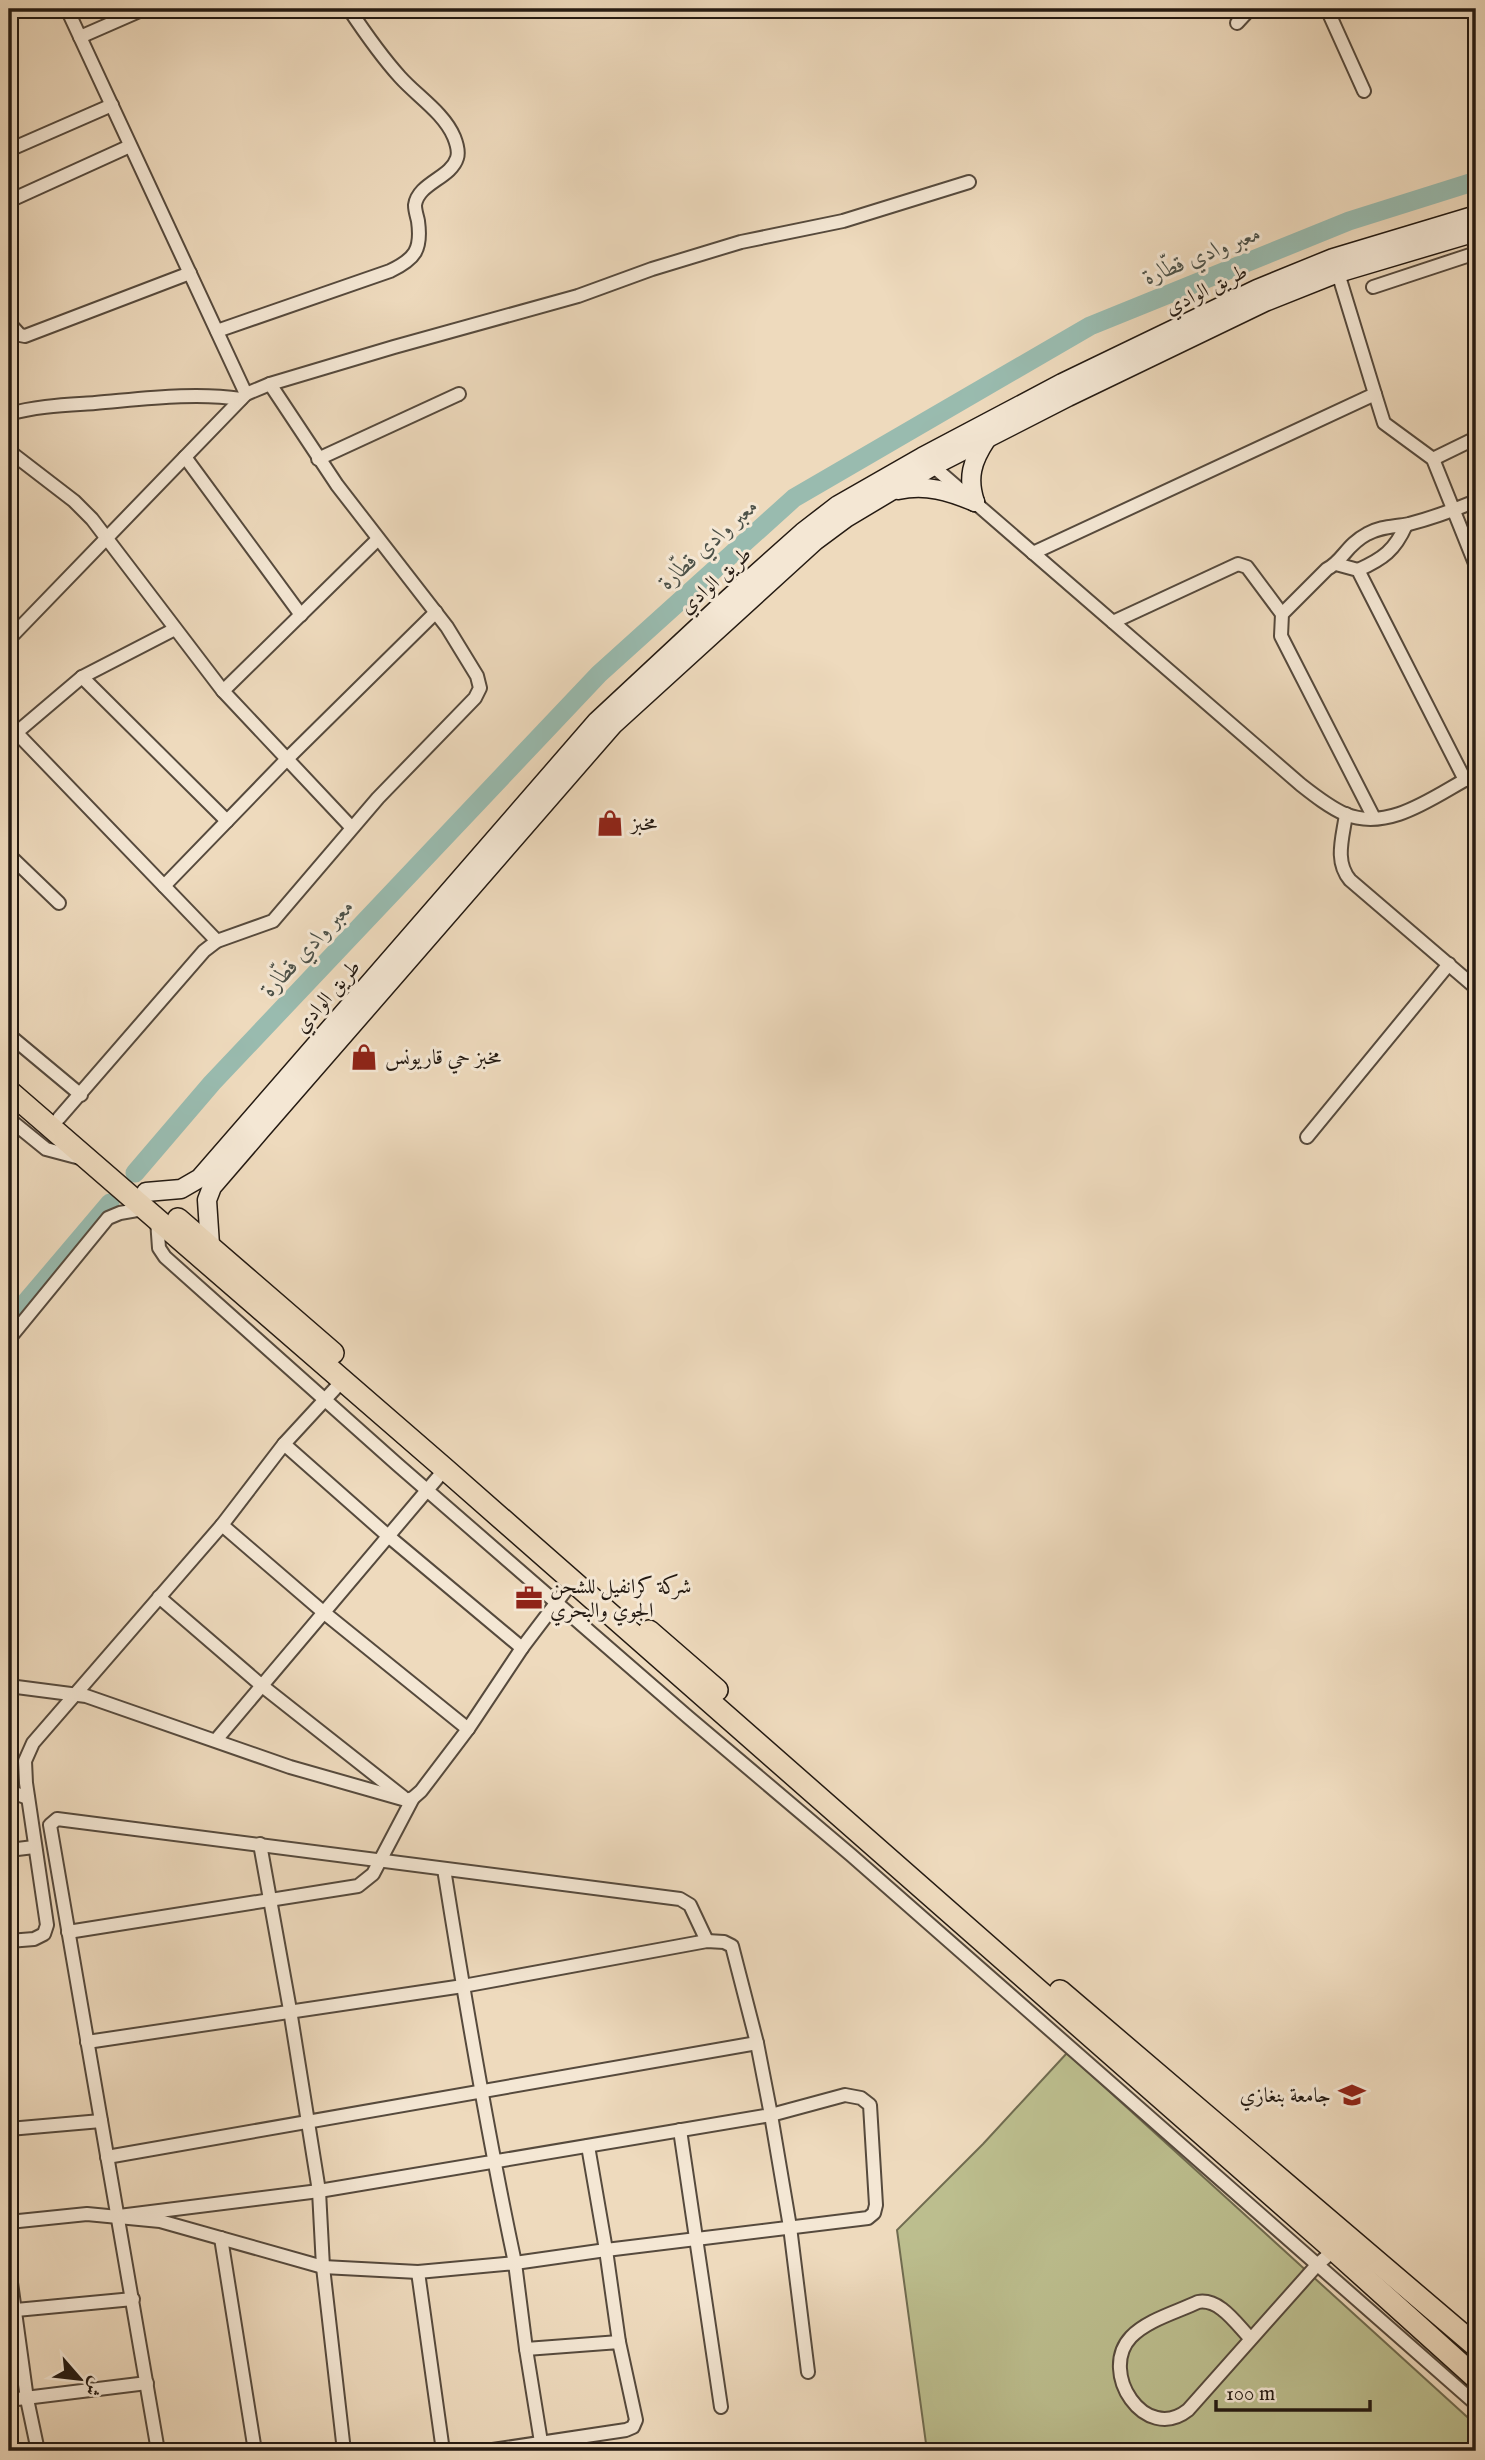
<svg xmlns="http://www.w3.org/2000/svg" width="1485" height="2460" font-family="'IM FELL English',Amiri,serif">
<rect width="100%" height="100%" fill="#eedabd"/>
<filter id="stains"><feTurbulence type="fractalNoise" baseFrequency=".00286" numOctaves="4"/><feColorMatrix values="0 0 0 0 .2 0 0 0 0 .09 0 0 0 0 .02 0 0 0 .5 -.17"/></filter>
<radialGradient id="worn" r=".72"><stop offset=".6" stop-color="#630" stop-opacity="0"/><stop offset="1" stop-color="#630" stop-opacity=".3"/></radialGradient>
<polygon fill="#bcbe8e" stroke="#706c50" stroke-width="2" points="1067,2053 1476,2425 1476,2451 927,2451 897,2230 983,2144"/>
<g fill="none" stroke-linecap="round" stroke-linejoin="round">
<g stroke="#99bbaf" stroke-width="19">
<polyline points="135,1173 212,1083 599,674 794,498 1090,326 1349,221 1476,181"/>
<polyline points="9,1322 110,1203"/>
</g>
<defs>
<g id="minor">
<polyline points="1327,9 1364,91"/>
<polyline points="1237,23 1250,9"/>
<polyline points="80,37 144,9"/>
<polyline points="9,150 112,105"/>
<polyline points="9,201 130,146"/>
<polyline points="1373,287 1476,253"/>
<polyline points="9,323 20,335 25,336 190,273"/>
<path d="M 217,331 L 390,271 C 415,259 422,250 418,221 C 417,216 415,211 415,205 C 418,183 451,178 457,158 C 459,152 456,142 454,137 C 444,113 417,96 400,77 C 381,56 365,33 349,9"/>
<polyline points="246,394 270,384 394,347 578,296 652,269 741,242 843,221 969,182"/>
<polyline points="1375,394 1384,423 1433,459 1476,566"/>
<path d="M 9,414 C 36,406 66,405 95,403 C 143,399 194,392 241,399"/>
<polyline points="9,451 74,501 92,519 223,691 352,828"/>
<polyline points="185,457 301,615"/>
<polyline points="318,459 459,394"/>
<polyline points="1433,459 1476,438"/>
<path d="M 927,461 L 1300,784 C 1314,795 1329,807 1345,814 C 1391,833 1438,793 1476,774"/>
<polyline points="1033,553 1375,394 1338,273"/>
<polyline points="1336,564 1358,570 1465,780"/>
<path d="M 1358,570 C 1383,559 1395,550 1406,525"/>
<polyline points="1113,622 1238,564 1247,567 1282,614"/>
<polyline points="9,639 246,394 67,9"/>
<polyline points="82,677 227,821"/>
<polyline points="223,691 377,540"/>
<polyline points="9,725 217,941"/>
<polyline points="16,733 82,677 175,629"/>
<path d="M 1346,814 C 1343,837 1334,861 1350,880 L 1476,988"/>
<path d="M 1374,818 L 1281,636 L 1282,614 L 1327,569 C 1343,561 1346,545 1367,534 C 1381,526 1394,527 1409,524 C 1432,518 1454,510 1476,501"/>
<polyline points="9,855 59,903"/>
<polyline points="164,886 287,759 436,612"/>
<polyline points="9,1035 81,1095"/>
<polyline points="59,1118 204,951 217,941 273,921 378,798 475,698 480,688 477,676 447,627 337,485 270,384"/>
<polyline points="9,1119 46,1149 80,1158"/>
<polyline points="1307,1137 1449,964"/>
<polyline points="157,1220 159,1248 165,1257 398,1465 688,1717 851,1855 1476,2404"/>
<polyline points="9,1339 108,1218 120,1213 143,1209"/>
<polyline points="284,1444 387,1535 522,1648"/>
<polyline points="222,1525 322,1611 468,1729"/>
<polyline points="159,1597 261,1685 403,1797"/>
<polyline points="9,1686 86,1696 290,1767 406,1800 413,1798 421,1791 468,1729 522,1648 572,1582"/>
<polyline points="216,1740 445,1469"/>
<polyline points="9,1791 28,1798"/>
<polyline points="260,1844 290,2010 319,2191 323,2267 344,2451"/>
<polyline points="9,1850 34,1847"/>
<polyline points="68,1932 358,1886 373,1874 413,1798"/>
<polyline points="9,1941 34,1939 44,1934 47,1925 26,1783 25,1761 33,1743 222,1525 284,1444 343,1380"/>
<polyline points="87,2042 463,1986 707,1941 724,1942 732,1946 757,2043 771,2115 790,2227 808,2372"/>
<polyline points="9,2129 101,2121"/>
<polyline points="680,2130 721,2407"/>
<polyline points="588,2146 606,2250 619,2342"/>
<polyline points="107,2157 757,2043"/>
<path d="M 119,2216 L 319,2191 L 771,2115 L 845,2095 L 861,2098 L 870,2105 L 876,2205 L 874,2213 L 868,2218 L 606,2250 L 515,2263 C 487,2132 465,2001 444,1869"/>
<polyline points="9,2222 87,2214 160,2221 323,2267 418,2272 515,2263 526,2349 619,2342 636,2420 633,2427 626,2430 486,2451"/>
<polyline points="221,2238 255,2451"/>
<polyline points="9,2268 27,2399 38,2451"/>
<polyline points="418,2272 443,2451"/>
<polyline points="16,2310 133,2299"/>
<path d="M 1251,2339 C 1237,2325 1220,2298 1198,2302 C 1177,2312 1147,2320 1131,2337 C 1098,2372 1145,2444 1188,2410 L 1317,2265 L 1334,2250"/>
<polyline points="526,2349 541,2442"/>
<polyline points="9,2400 147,2383"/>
<polyline points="158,2451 50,1825 57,1819 680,1899 690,1905 707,1941"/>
</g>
<g id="secondary">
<path d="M 898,490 C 926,484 949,491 975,502"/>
<path d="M 975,502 C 967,478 972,461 986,440"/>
<polyline points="146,1192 181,1189 200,1178 597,721 729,598 803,532 838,505 922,457 1062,383 1257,289 1333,258 1476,215"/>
<polyline points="210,1245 207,1200 212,1187 261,1130 613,725 815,541 846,518 933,466 1068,397 1265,302 1338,273 1476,232"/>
</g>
<g id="trunk">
<polyline points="9,1091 445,1469 1334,2250 1476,2378"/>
<polyline points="178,1219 333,1353"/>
<polyline points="649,1631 717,1690"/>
<polyline points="1060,1991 1476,2346"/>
</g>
</defs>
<use href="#minor" stroke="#564a3d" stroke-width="16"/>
<use href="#secondary" stroke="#241a12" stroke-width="21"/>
<use href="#trunk" stroke="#241a12" stroke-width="24"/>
<use href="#minor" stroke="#f4e7d4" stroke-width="12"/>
<use href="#secondary" stroke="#f4e7d4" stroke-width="18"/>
<use href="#trunk" stroke="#eedabd" stroke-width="21"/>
</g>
<defs>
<symbol id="shop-bare" viewBox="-9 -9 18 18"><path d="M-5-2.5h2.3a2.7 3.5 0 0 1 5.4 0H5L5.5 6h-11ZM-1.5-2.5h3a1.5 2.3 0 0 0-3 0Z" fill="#8f2418" stroke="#f4e7d4" stroke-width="2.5" paint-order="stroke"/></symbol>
<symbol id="office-bare" viewBox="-9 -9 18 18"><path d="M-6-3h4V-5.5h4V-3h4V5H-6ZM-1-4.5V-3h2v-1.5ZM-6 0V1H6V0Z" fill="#8f2418" stroke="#f4e7d4" stroke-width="2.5" paint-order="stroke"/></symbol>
<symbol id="university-bare" viewBox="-9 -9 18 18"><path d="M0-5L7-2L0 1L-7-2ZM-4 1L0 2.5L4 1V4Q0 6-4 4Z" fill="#8f2418" stroke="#f4e7d4" stroke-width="2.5" paint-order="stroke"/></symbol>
</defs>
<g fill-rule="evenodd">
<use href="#shop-bare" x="591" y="804" width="38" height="38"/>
<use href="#shop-bare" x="345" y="1038" width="38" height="38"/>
<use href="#office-bare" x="510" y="1579" width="38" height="38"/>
<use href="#university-bare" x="1333" y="2076" width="38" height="38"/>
</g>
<g text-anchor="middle" stroke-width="6" stroke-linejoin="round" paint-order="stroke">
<g font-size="21" fill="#241a12" stroke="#f4e7d4">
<text transform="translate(1206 289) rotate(-26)" y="7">طريق الوادي</text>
<text transform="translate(715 580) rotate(-42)" y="7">طريق الوادي</text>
<text transform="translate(327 996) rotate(-49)" y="7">طريق الوادي</text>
</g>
<g font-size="21" fill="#241a12" stroke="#f4e7d4" text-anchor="start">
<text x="631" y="830">مخبز</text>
<text x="385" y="1064">مخبز حي قاريونس</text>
<text x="550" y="1593">شركة كرانفيل للشحن<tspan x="550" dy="24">الجوي والبحري</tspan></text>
<text x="1331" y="2102" text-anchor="end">جامعة بنغازي</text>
</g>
<g font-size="23" font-style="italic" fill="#4d5249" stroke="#f4e7d4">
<text transform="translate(1202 254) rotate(-22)" y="8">معبر وادي قطّارة</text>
<text transform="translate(708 543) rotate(-42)" y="8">معبر وادي قطّارة</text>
<text transform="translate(307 947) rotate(-47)" y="8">معبر وادي قطّارة</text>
</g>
</g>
<rect width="1485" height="2460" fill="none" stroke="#eedabd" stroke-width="35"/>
<rect x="10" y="10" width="1464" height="2439" fill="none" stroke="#241a12" stroke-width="3.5"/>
<rect x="18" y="18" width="1450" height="2425" fill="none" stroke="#241a12" stroke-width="2"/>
<g transform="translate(80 2379) rotate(118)" stroke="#f4e7d4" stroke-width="5" paint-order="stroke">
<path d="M0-5L12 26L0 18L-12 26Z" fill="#241a12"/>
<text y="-10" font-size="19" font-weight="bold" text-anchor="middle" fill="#241a12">ش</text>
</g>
<path d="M1216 2400v10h154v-10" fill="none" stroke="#241a12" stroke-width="3.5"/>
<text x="1226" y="2400" font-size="21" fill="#241a12" stroke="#f4e7d4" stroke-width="5" paint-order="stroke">100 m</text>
<rect width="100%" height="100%" filter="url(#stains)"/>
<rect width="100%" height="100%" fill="url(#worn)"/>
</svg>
